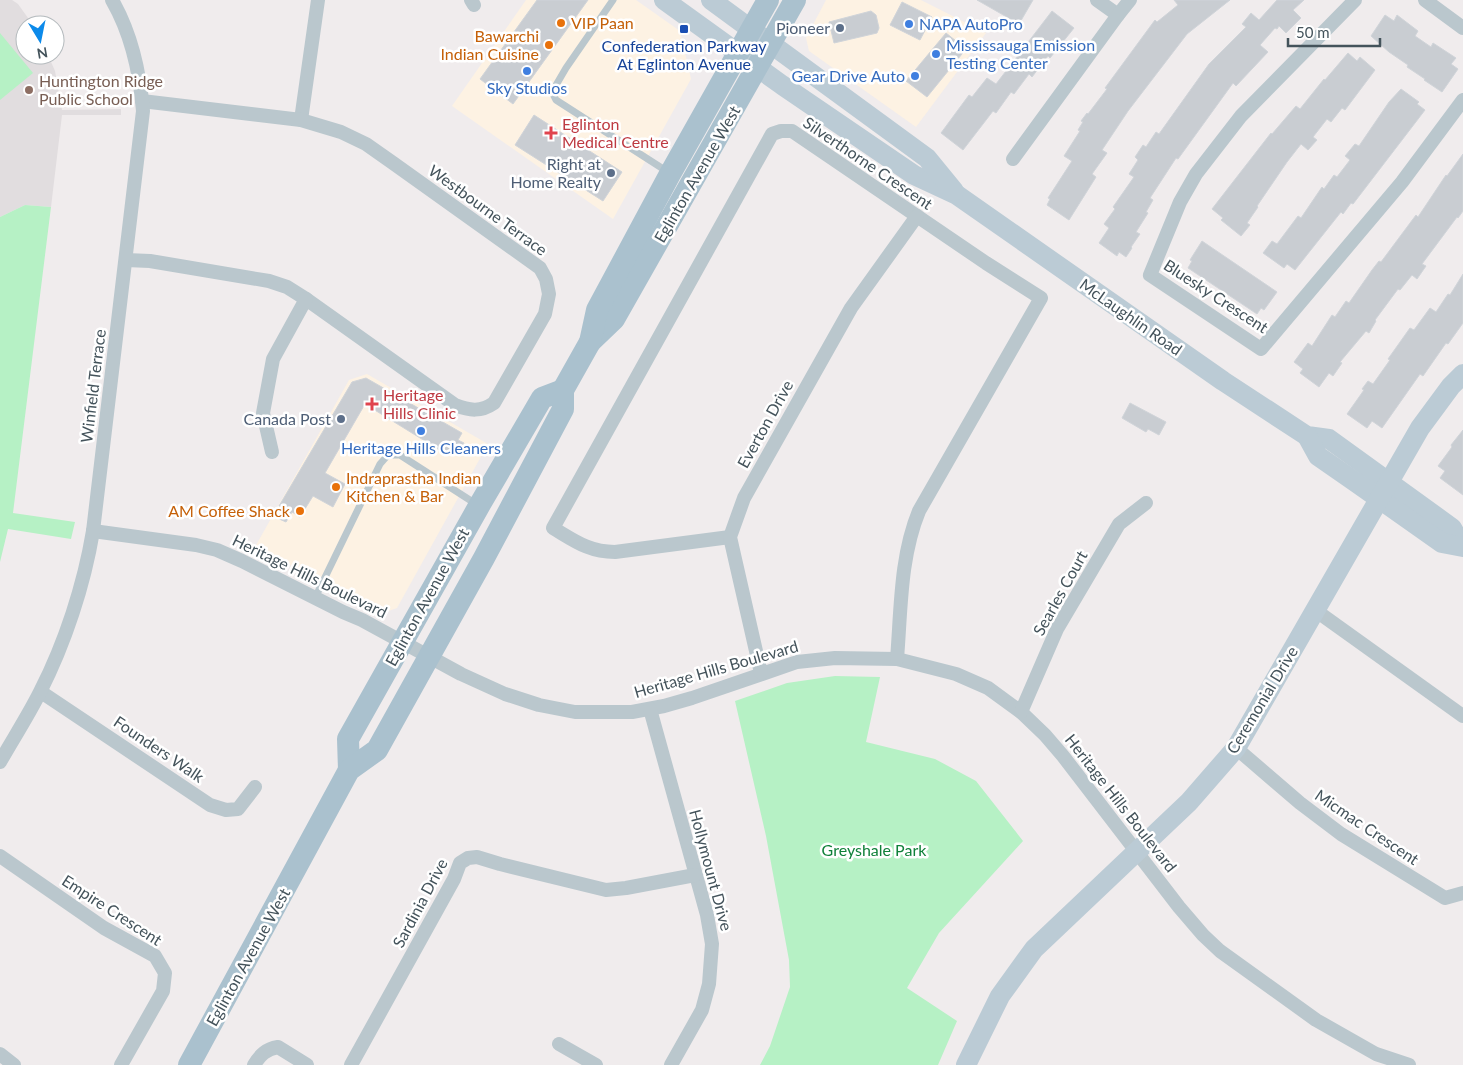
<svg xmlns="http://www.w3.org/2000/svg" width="1463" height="1065" font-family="Lato,sans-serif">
<rect width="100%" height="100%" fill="#f0eced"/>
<g fill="#fdf2e3">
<polygon points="526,0 636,0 680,31 691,79 613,219 452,106"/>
<polygon points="826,0 921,0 986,33 916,127 809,51 806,38"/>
<polygon points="367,374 488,444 397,608 383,613 255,547 349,380"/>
</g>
<polygon fill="#e1dddf" points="0,0 12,0 18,4 33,25 25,25 25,55 48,55 55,71 62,110 121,109 121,115 62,115 51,207 25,205 0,217"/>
<g fill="#b6f1c5">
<polygon points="0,33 33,73 0,100"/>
<polygon points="25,205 51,207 13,513 75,522 71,539 8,529 0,562 0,217"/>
<polygon points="835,676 880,677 866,742 935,759 976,781 1023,841 939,933 907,988 957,1021 938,1065 760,1065 770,1046 790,987 789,960 766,836 735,701 787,683"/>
</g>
<g fill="#c9cdd2" stroke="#d0d4d9">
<polygon points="537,0 588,0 513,104 480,79"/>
<polygon points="977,0 1033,0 1019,24"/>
<polygon points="1174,0 1230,0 1187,34 1128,111 1102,150 1107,153 1092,174 1096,177 1069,220 1047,205 1050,199 1048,198 1072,161 1064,156 1080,131 1078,130 1083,122 1081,121 1087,113 1088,114 1107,89 1105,88 1155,20 1157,22 1178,5"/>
<polygon points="1277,0 1304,0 1293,10 1301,18 1286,33 1279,26 1277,29 1275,28 1260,45 1268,52 1236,86 1233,83 1178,159 1176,158 1150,198 1153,200 1146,212 1148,213 1136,232 1140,234 1131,247 1132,248 1126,257 1119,252 1117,256 1099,243 1109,228 1104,224 1115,209 1113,207 1134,177 1129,174 1138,160 1135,157 1143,145 1146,147 1156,132 1159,134 1209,64 1246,27 1242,24 1251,13 1259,20"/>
<polygon points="902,2 932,17 920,40 890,25"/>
<polygon points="871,11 876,15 879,28 877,33 834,43 829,22"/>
<polygon points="1052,11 1074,28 1050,58 1048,56 1032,77 1029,74 1014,94 1011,92 996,113 993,111 963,150 941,133 969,95 972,97 987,78 996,84"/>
<polygon points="1385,15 1394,21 1397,15 1418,31 1415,36 1431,47 1433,43 1456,58 1451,64 1458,69 1442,92 1424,80 1425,79 1407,67 1408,65 1389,52 1371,36"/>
<polygon points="946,33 966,49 927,97 906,81"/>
<polygon points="1348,53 1357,61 1360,57 1375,70 1345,110 1342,108 1331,122 1327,119 1313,137 1317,140 1308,150 1301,144 1287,162 1257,206 1258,207 1247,223 1250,225 1241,236 1221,220 1223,218 1212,209 1271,133 1272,134 1296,106 1300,109 1324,79 1325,80"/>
<polygon points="1401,89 1419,102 1417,104 1425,110 1353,204 1351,203 1343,214 1341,212 1295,270 1287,264 1284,268 1263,253 1272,241 1277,244 1298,216 1301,218 1322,187 1324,189 1334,175 1337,177 1350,160 1345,156 1355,144 1359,146 1389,102"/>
<polygon points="534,115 622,172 603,201 515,145"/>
<polygon points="1463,154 1463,211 1458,218 1457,217 1422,264 1426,266 1417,279 1412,275 1400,290 1398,289 1375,320 1376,321 1369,333 1366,331 1340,362 1342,363 1333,376 1329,373 1319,387 1300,373 1303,369 1294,362 1308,343 1312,346 1332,315 1335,317 1346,301 1349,303 1372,270 1379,261 1381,262 1416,215 1418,217 1446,175 1447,176"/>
<polygon points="1202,241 1277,292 1264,310 1261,308 1257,314 1188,268 1192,261 1190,260"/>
<polygon points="1463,274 1463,323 1448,344 1446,343 1423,376 1420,374 1382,428 1372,421 1367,428 1347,414 1364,390 1362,389 1368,381 1373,384 1390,360 1388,359 1410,328 1414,330 1430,308 1436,312 1448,294 1450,295"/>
<polygon points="366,378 462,433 458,440 464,443 458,454 449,449 446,454 365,404 325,473 345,484 333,507 313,496 300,517 292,512 286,522 277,518 283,509 279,506 352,382"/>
<polygon points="1130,403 1166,422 1159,435 1148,429 1146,432 1122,418"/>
<polygon points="1463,430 1463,495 1440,478 1445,471 1438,466 1452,447 1451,445"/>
</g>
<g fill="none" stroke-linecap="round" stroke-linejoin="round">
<g stroke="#bac7cd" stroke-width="7">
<polyline points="613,0 566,68 552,92 556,100 668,172"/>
<polyline points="315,598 380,464 388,455 400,455 476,504"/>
</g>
<g stroke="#bac7cd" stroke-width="14">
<polyline points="471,0 474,5"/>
<polyline points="1097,0 1118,15"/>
<polyline points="1355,0 1241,116 1196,174 1180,202 1150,275 1261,349 1402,182 1463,100"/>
<polyline points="1425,0 1463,28"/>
<polyline points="301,120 318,0"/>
<polyline points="1013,159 1118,15 1130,0"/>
<path d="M 126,260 L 150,261 L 269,281 L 287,287 L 306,299 L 455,405 C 470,411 481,412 494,403 L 545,314 L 549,294 L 546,279 L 540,268 L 393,163 L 366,144 L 341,132 L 301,120 L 142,101"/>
<polyline points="272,452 263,413 273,359 306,299"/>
<polyline points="93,531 196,545 217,550 242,561 343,612 362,620 461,674 505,694 539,705 575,712 632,712 664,706 692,698 797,662 835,658 897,659 956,674 988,688 1021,712 1045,735 1063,756 1179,907 1203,935 1220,951 1316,1020 1376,1054 1409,1065"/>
<path d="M 730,537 L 615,552 C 589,552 575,541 553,528 L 772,134 L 781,131 L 792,131 L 986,263 L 1041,298 L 919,511 C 900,557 901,610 897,659"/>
<polyline points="1315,610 1463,716"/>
<polyline points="761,673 730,537 744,498 851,308 917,216"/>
<polyline points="41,692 210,805 226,810 238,809 255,787"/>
<polyline points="650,709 707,915 712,944 709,984 702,1010 671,1065"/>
<polyline points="1021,712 1057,629 1119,524 1146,503"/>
<polyline points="1236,748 1300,803 1341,834 1445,898 1463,893"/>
<path d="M 0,762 C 13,739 28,716 40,692 C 65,643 84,585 93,531 L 143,111 C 140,73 131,33 112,0"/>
<polyline points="0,856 104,928 155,956 165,973 163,991 121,1065"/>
<polyline points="559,1044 596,1065"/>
<polyline points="0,1054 14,1065"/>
<path d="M 254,1065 C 260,1055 266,1049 278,1047 L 307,1065"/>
<polyline points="351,1065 454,879 460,863 468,858 477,857 500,864 606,890 626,888 695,875"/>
</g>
<g stroke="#bbcbd5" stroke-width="20">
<polyline points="664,0 782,85 914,175 957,195 1223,381 1307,436 1329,439 1452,528 1462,546"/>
<polyline points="711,0 927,158 954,191"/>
<polyline points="1307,436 1318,456 1354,481 1442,543 1463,547"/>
<polyline points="966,1065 1000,996 1034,949 1189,802 1236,748 1420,428 1451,386 1463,374"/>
</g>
<g stroke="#aac1ce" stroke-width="22">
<polyline points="590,342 614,319 795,0"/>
<polyline points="349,770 348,739 479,506 542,398 563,390"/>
<polyline points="189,1065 349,770 377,750 484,558 563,409 563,390 590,342 597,310 670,174 768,0"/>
</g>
</g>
<g fill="#e8710a" stroke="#fff" stroke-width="2">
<circle cx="561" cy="23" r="5"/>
<circle cx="549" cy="45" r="5"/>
<circle cx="336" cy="487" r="5"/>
<circle cx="300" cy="511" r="5"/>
</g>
<g fill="#3f7fe0" stroke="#fff" stroke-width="2">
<circle cx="909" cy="24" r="5"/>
<circle cx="936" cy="54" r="5"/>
<circle cx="527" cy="71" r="5"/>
<circle cx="915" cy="76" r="5"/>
<circle cx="421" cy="431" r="5"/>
</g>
<g fill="#5c6f8a" stroke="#fff" stroke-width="2">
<circle cx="840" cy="28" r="5"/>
<circle cx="611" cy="173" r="5"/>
<circle cx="341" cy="419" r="5"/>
</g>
<rect fill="#1a4fb4" stroke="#fff" stroke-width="2" x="679" y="24" width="10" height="10" rx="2.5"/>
<circle fill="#8d6e63" stroke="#fff" stroke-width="2" cx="29" cy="90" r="5"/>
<g fill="#e0444e" stroke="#fff" stroke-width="2">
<path d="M548.5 125.5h5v5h5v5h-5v5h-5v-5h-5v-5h5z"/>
<path d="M369.5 396.5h5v5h5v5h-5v5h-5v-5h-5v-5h5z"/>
</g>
<g text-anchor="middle" stroke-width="5" stroke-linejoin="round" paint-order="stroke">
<g font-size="16" fill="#c56008" stroke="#fff" text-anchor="start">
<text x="571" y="29">VIP Paan</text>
<text x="539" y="42" text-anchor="end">Bawarchi<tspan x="539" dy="18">Indian Cuisine</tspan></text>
<text x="346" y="484">Indraprastha Indian<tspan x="346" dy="18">Kitchen &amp; Bar</tspan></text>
<text x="290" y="517" text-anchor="end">AM Coffee Shack</text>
</g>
<g font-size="16" fill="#366cbe" stroke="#fff" text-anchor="start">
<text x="919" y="30">NAPA AutoPro</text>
<text x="946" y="51">Mississauga Emission<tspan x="946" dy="18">Testing Center</tspan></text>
<text x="905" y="82" text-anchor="end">Gear Drive Auto</text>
<text x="527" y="94" text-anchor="middle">Sky Studios</text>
<text x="421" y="454" text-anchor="middle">Heritage Hills Cleaners</text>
</g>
<g font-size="16" fill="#4e5e75" stroke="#fff" text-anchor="end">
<text x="830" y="34">Pioneer</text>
<text x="601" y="170">Right at<tspan x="601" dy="18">Home Realty</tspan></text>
<text x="331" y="425">Canada Post</text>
</g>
<g font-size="16" fill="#164399" stroke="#fff">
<text x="684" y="52">Confederation Parkway<tspan x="684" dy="18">At Eglinton Avenue</tspan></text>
</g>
<g font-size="16" fill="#785e54" stroke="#fff" text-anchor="start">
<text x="39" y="87">Huntington Ridge<tspan x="39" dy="18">Public School</tspan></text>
</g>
<g font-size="16" fill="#be3a42" stroke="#fff" text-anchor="start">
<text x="562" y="130">Eglinton<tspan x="562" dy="18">Medical Centre</tspan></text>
<text x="383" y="401">Heritage<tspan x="383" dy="18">Hills Clinic</tspan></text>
</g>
<g font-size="16" fill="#44535b" stroke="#fff">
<text transform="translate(868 163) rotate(34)" y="6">Silverthorne Crescent</text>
<text transform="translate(697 174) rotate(-60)" y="6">Eglinton Avenue West</text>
<text transform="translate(488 210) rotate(36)" y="6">Westbourne Terrace</text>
<text transform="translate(1216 296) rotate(33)" y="6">Bluesky Crescent</text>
<text transform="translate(1131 317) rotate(35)" y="6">McLaughlin Road</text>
<text transform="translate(93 386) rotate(-83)" y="6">Winfield Terrace</text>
<text transform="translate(765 424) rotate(-61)" y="6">Everton Drive</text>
<text transform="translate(310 576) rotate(26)" y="6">Heritage Hills Boulevard</text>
<text transform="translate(1060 593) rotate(-61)" y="6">Searles Court</text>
<text transform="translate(427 597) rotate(-61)" y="6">Eglinton Avenue West</text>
<text transform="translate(716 669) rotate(-16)" y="6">Heritage Hills Boulevard</text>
<text transform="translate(1262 700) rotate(-59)" y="6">Ceremonial Drive</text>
<text transform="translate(159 749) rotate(34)" y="6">Founders Walk</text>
<text transform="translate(1121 803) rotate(52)" y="6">Heritage Hills Boulevard</text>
<text transform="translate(1367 827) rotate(34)" y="6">Micmac Crescent</text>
<text transform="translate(711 870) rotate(75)" y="6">Hollymount Drive</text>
<text transform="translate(420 903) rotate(-62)" y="6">Sardinia Drive</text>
<text transform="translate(112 910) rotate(33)" y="6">Empire Crescent</text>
<text transform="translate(248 957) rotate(-61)" y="6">Eglinton Avenue West</text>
</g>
<g font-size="16" fill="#10813a" stroke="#fff">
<text x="874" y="856">Greyshale Park</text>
</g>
</g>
<g transform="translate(40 40) rotate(170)"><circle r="24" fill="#ffffff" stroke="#b4babd"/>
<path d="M0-4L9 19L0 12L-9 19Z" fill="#0c8aea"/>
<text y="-8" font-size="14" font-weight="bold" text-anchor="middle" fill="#44535b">N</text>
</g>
<path d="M1288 38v8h92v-8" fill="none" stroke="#44535b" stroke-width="2.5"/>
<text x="1296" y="38" font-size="15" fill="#44535b" stroke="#ffffff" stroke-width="4" paint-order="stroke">50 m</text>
</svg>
